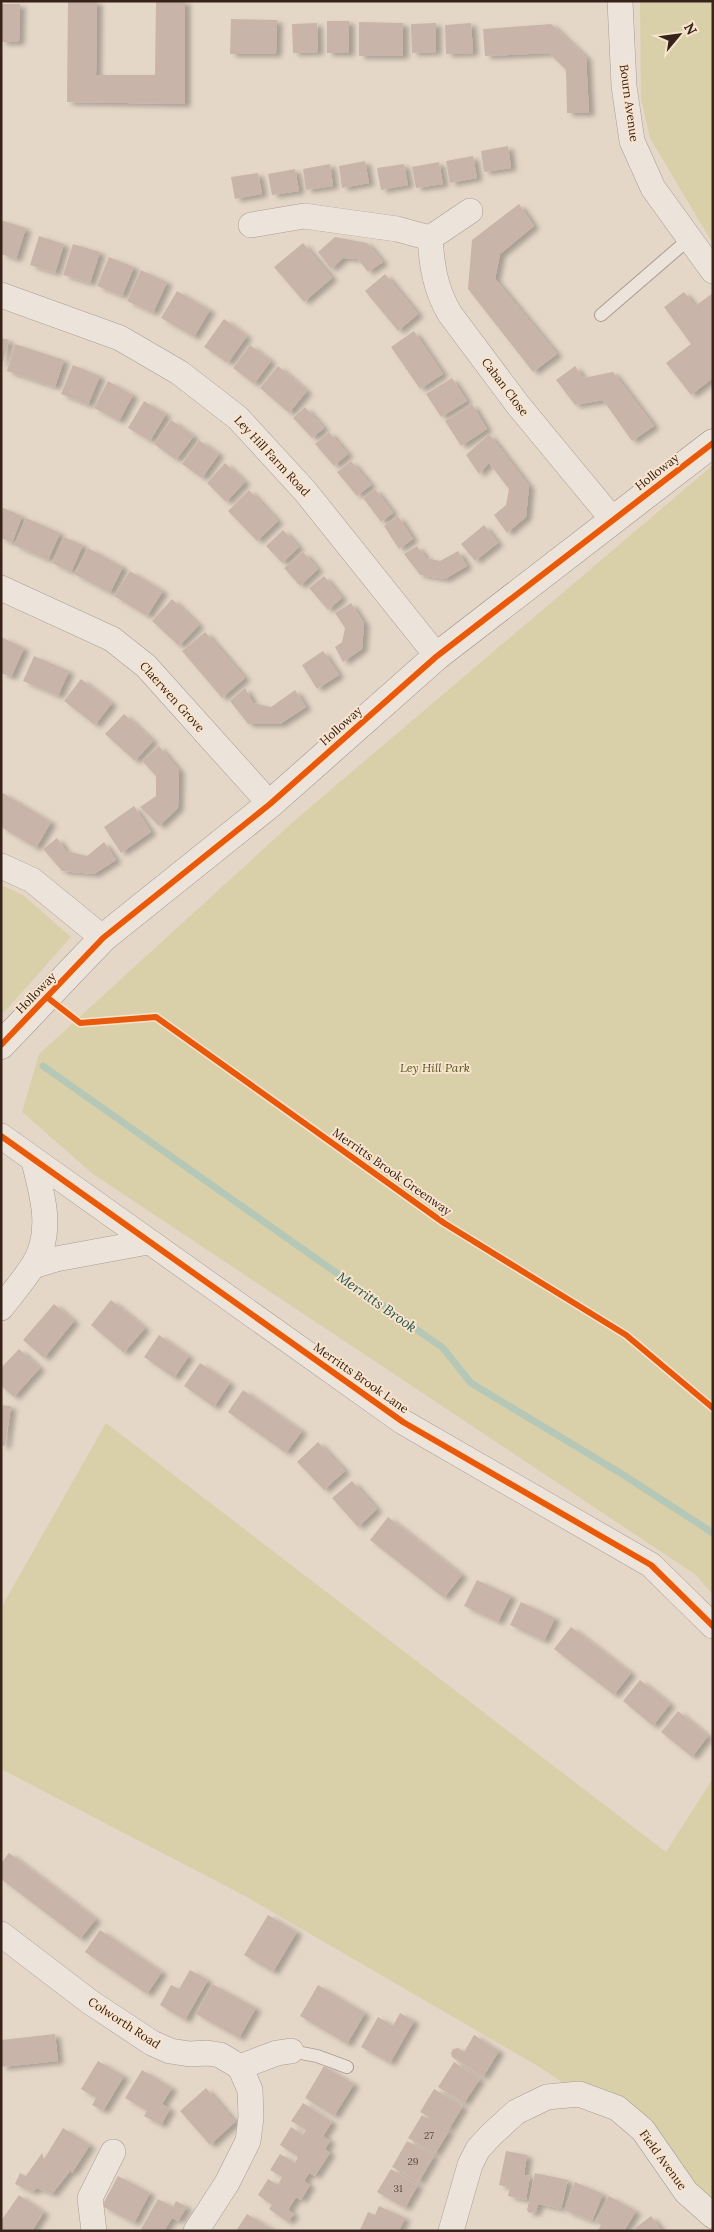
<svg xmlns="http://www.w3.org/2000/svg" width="714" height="2232" font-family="Lora,serif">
<defs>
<filter id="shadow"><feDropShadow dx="5.5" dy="3" stdDeviation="2.5" flood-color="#0004"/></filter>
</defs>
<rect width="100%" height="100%" fill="#e5d7c8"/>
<g fill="#d9d0a9">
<polygon points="640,1 713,1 713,244 650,138 641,98"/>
<polygon points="713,465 713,1595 696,1575 93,1174 22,1112 39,1054 294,821"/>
<polygon points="1,885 23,895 71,937 7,1009 1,1013"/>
<polygon points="106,1423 666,1852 713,1778 713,2204 674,2166 571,2088 541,2068 245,1896 1,1769 1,1608"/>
</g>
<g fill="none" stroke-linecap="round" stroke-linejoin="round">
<polyline stroke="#b5c8b8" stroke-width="7" points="43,1066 443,1348 471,1383 622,1474 713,1533"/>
</g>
<g fill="#c9b4a9" filter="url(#shadow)">
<polygon points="68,1 97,1 96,75 155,75 156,1 185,1 185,104 67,102"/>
<polygon points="1,4 20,4 19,42 1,42"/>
<polygon points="231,19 277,20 276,54 230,54"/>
<rect x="327" y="21" width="22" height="32"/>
<polygon points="359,22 403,23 403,56 359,56"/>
<polygon points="317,23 318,52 293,53 292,24"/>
<polygon points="436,23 436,52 412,53 411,24"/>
<polygon points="471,23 473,53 446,54 445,25"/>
<polygon points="551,24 586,57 589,113 567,113 566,70 549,53 485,56 483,29"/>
<polygon points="508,146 511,168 484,172 481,151"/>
<polygon points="473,156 477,178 450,183 446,161"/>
<polygon points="365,161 369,183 342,188 339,166"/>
<polygon points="439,162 443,184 416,188 412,167"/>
<polygon points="330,164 333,186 306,190 303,169"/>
<polygon points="404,164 408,185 381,190 377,168"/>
<polygon points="295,169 299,191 272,195 268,174"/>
<polygon points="258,173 262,194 235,199 231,177"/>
<polygon points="519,204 534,226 500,254 495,279 557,354 533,372 468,289 472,240"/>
<polygon points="1,220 26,228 16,259 1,254"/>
<polygon points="39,236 64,244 55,273 30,265"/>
<polygon points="335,237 367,243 383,262 368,272 358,259 343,258 331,269 318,252"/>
<polygon points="303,243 332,278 304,302 274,267"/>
<polygon points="73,244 100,252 90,283 63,275"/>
<polygon points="109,257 134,267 122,296 97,286"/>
<polygon points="141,270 167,282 153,313 127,301"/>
<polygon points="385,274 418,314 398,331 365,291"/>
<polygon points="177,291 210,310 194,337 161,318"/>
<polygon points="684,292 695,306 713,293 713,378 691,395 666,363 691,344 664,307"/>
<polygon points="224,319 247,336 228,363 204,347"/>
<polygon points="414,331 443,374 420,389 391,347"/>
<polygon points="1,338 9,340 2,366 1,366"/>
<polygon points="15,344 64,360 55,387 7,371"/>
<polygon points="250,345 271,361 254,384 233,368"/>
<polygon points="73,365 100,376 88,405 61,394"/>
<polygon points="278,366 307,391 289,413 260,388"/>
<polygon points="575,366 583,378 613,372 654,426 632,441 603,400 575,405 556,380"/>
<polygon points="452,378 467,401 441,417 426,394"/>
<polygon points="108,381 133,395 119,421 94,408"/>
<polygon points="144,401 166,414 150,441 128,428"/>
<polygon points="472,404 487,429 461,446 445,421"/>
<polygon points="305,407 324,428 312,438 293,418"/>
<polygon points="171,420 194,436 176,460 154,444"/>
<polygon points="329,432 348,454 334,466 315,444"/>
<polygon points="489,434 529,486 526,517 507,533 494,515 506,505 509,489 489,463 479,474 466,455"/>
<polygon points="199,440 219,454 202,478 182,464"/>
<polygon points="351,461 371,485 357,496 337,472"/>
<polygon points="225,463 245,482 226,502 207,483"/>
<polygon points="375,489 393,513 381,522 363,498"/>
<polygon points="249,490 278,521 257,541 228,511"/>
<polygon points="1,507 22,516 12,543 1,538"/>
<polygon points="398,516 413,539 399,549 384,526"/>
<polygon points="26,518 60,533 48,560 14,545"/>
<polygon points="484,525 498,543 475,561 461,544"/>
<polygon points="283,530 299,547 282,563 266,546"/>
<polygon points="64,537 83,545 71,572 52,563"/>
<polygon points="417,546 426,558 440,561 458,551 467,566 445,579 420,575 404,554"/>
<polygon points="88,548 123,567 110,593 74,574"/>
<polygon points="303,552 318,569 300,586 284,568"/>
<polygon points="130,571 163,591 147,616 114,596"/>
<polygon points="324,576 342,598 328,610 309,588"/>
<polygon points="172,599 199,625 179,646 152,621"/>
<polygon points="351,603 364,623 362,649 343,662 335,647 342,642 345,628 335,613"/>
<polygon points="205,632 245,678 222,698 182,651"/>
<polygon points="1,637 24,648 11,677 1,673"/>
<polygon points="323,651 339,675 317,689 302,665"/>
<polygon points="34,656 69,671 58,696 23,681"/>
<polygon points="81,679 112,703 95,725 64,701"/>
<polygon points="245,688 253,703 271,707 295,690 306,707 280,724 248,724 230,701"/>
<polygon points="124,714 153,741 135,761 105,734"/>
<polygon points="159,746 179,770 178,808 159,826 140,807 156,796 156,776 142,761"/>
<polygon points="1,792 51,822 36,848 1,827"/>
<polygon points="134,806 151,832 121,853 104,827"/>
<polygon points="57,838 66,851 87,856 104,842 116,860 94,874 62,871 43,849"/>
<polygon points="111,1300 145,1328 124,1353 91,1325"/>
<polygon points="54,1304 74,1321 44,1358 23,1340"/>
<polygon points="159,1335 189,1356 174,1378 144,1357"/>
<polygon points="19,1349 40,1368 14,1397 1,1386 1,1368"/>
<polygon points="200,1363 230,1383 214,1407 184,1386"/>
<polygon points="243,1390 302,1431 286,1453 228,1412"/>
<polygon points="1,1405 11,1406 5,1446 1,1445"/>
<polygon points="318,1442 345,1471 324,1490 297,1462"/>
<polygon points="352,1481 377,1509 358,1527 332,1498"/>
<polygon points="388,1517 462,1575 444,1598 370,1540"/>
<polygon points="477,1580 511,1596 498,1622 464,1606"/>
<polygon points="521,1602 555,1618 544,1641 510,1625"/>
<polygon points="571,1627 631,1673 614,1695 554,1649"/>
<polygon points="640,1680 670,1704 653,1726 623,1701"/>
<polygon points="678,1711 708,1736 692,1757 661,1732"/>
<polygon points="9,1853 96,1919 80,1939 1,1879 1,1863"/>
<polygon points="268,1915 297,1932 273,1972 244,1955"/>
<polygon points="100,1930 162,1972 147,1994 85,1952"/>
<polygon points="190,1970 208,1980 185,2020 160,2005 171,1985 179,1989"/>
<polygon points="212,1984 256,2008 239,2038 196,2014"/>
<polygon points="318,1985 365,2013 347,2044 300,2016"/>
<polygon points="400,2013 414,2021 390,2063 361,2047 378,2017 393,2026"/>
<polygon points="55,2034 58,2061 1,2067 1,2040"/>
<polygon points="474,2035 499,2051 483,2077 452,2057 451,2053 453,2049 458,2048 464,2052"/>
<polygon points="98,2061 124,2076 103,2111 92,2105 96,2098 81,2089"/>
<polygon points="454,2062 480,2079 464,2103 438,2087"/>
<polygon points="324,2066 354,2084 334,2116 305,2098"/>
<polygon points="142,2070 172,2088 162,2104 170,2109 161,2125 144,2116 147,2111 125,2098"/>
<polygon points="206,2088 235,2122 210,2145 180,2111"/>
<polygon points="434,2089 463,2106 449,2129 420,2112"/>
<polygon points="303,2103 332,2122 323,2136 330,2141 325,2149 330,2153 315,2176 309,2173 304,2181 310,2185 301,2200 296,2197 288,2210 294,2214 288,2222 269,2209 272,2205 258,2195 268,2179 278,2185 282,2177 270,2170 280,2154 295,2163 298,2157 280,2145 291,2127 303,2135 306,2130 291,2121"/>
<polygon points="422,2115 449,2131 435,2154 408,2138"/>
<polygon points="63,2128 90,2145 72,2173 71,2170 52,2194 37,2188 32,2192 15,2184 20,2173 26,2176 42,2153 44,2159"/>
<polygon points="407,2141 434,2156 419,2182 392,2167"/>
<polygon points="506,2151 527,2155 524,2175 530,2176 526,2200 508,2196 510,2187 499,2185"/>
<polygon points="391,2169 418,2185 405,2208 377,2192"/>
<polygon points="535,2173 568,2180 561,2209 538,2204 536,2212 529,2213 527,2210"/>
<polygon points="118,2176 150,2193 134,2223 102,2206"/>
<polygon points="575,2182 603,2194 592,2221 564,2210"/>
<polygon points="19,2195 44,2212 32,2231 1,2231 1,2221"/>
<polygon points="609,2196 636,2211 624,2231 598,2231 601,2225 595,2221"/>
<polygon points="158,2199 173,2207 176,2201 187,2207 178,2221 172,2218 164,2231 140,2231"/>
<polygon points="379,2206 405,2218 399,2231 360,2230 368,2212 375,2215"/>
<polygon points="247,2214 275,2231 236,2231"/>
<polygon points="651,2216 662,2231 637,2231 635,2228"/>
</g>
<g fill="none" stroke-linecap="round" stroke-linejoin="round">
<defs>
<g id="lane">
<polyline points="601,315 689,239"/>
<polyline points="291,2051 317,2056 347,2067"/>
</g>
<g id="street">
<polyline points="620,1 624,86 632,141 653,188 713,271"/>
<path d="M 251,225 L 304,216 L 397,229 L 430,238 C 432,266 435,289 450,314 L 518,405 L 613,520"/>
<polyline points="430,238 470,211"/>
<polyline points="1,295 120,338 180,373 238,418 305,491 437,656"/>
<polyline points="1,588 112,639 146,666 270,804"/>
<polyline points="1,866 32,880 103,938"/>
<polyline points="1,1136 403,1422 651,1565 713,1626"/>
<polyline points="33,1266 56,1259 148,1242"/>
<path d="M 1,1308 C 11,1295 23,1281 32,1267 C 54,1235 43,1196 34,1162"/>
<polyline points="1,1934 90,2002 152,2043 170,2051 190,2054 207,2053 220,2055 240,2067 277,2053 291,2051"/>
<polyline points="94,2231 90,2198 113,2152"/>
<polyline points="196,2231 227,2183 248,2141 251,2117 250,2090 240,2067"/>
<polyline points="451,2231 470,2165 478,2149 491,2135 516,2112 547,2097 579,2094 617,2108 643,2130 686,2192 713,2216"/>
</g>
<polyline id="secondary" points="1,1045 103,938 270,804 437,656 713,443"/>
</defs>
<use href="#lane" stroke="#a99c92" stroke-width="14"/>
<use href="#street" stroke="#a99c92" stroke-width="26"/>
<use href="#secondary" stroke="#998c82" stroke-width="29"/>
<use href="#lane" stroke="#ece4db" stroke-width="12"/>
<use href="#street" stroke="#ece4db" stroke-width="25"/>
<use href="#secondary" stroke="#ece4db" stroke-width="28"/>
<defs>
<g id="cycleway">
<polyline points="48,998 80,1023 156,1017 444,1223 626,1335 713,1408"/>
<polyline points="1,1045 103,938 270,804 437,656 713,443"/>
<polyline points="1,1136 403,1422 651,1565 713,1626"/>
</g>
</defs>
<use href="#cycleway" stroke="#f8e3cc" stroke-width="9"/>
<use href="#cycleway" stroke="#e8590c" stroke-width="6"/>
</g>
<g text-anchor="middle" stroke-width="4" stroke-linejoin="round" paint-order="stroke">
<g font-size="10" fill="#5c473e">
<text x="429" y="2139">27</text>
<text x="413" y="2165">29</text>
<text x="398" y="2192">31</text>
</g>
<g font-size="12" fill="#38231a" stroke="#f8e3cc">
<text transform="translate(629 103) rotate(82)" y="4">Bourn Avenue</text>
<text transform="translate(505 387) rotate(53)" y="4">Caban Close</text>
<text transform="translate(272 456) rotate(47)" y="4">Ley Hill Farm Road</text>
<text transform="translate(657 472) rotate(-38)" y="4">Holloway</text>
<text transform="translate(172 697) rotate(48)" y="4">Claerwen Grove</text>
<text transform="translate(341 726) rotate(-42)" y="4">Holloway</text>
<text transform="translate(36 993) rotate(-46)" y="4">Holloway</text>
<text transform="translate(392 1172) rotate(35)" y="4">Merritts Brook Greenway</text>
<text transform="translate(361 1378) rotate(35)" y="4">Merritts Brook Lane</text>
<text transform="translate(124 2023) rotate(33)" y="4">Colworth Road</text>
<text transform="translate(663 2160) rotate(54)" y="4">Field Avenue</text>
</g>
<g font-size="12" font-style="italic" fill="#53561f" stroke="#f8e3cc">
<text x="435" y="1072">Ley Hill Park</text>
</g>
<g font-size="14" font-style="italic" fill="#28594d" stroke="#f8e3cc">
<text transform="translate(377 1302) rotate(35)" y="5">Merritts Brook</text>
</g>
</g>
<rect width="714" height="2232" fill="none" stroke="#38231a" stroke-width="5"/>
<g transform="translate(679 35) rotate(61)" stroke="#f8e3cc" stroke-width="4" paint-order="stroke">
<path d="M0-4L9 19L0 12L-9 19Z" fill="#38231a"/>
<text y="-8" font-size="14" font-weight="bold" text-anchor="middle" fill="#38231a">N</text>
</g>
</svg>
